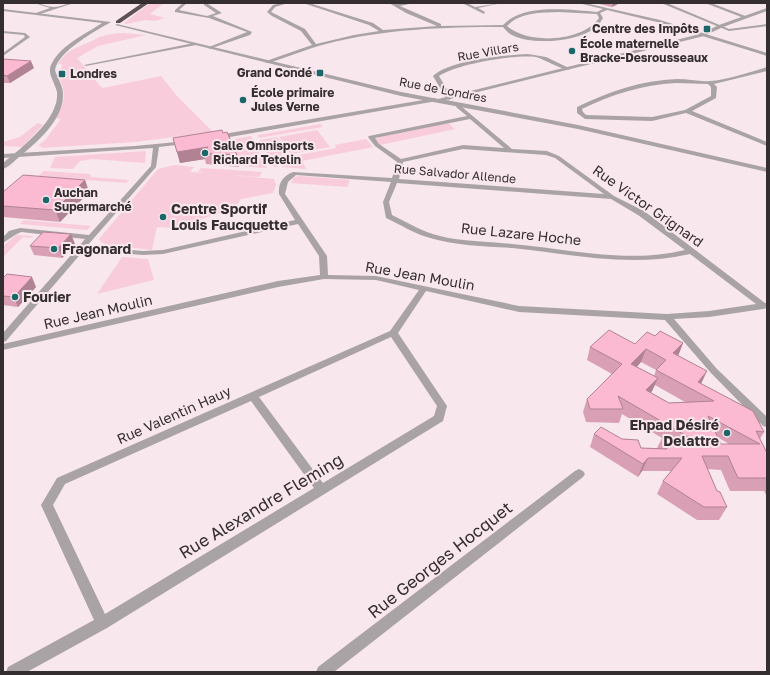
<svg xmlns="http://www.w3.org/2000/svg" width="770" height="675" font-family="'Golos Text',sans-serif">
<rect width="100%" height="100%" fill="#f8e7ed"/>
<g fill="#f8ccdb">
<polygon points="150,3 164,3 150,14 165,18 154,21 145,20 126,24 124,23"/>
<path d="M 122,33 L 146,35 L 98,46 L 77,58 L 100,86 L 103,88 L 161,76 L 177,96 L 213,132 L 135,142 L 41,148 L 42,146 L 38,146 L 46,139 L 61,119 L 55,118 C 64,105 67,94 60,80 L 65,77 L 61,71 L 62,64 L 58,64 C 68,49 76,48 92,41 C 95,40 99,36 103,36 C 109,34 115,34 122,33 Z"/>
<polygon points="38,123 43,125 22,147 3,146 3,142 20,137"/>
<polygon points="448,123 455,129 380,145 375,140 379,137"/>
<polygon points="321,124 322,127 259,138 258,135"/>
<polygon points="317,130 330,147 291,154 279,137"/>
<polygon points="251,136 267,168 241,166 229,140"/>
<polygon points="277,137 287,152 278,167 274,167 260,140"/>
<polygon points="366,139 373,147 302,161 306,169 282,167 288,157 336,148 335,145"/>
<polygon points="146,151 145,163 92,159 80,161 73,169 50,168 55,157"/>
<polygon points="175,165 194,167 190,172 205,173 198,172 201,168 262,172 259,177 231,175 274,179 276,185 273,193 241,199 235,208 174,228 157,227 152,250 107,245 101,242 99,239 158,169"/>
<polygon points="44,171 90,174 91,177 129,180 126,183 38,176"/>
<polygon points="299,176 350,180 347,187 291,183 294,177"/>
<polygon points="24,220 91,226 87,230 20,224"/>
<polygon points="16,235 32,236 31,238 23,237 3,257 3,246"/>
<polygon points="122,257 148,259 154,280 97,294"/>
</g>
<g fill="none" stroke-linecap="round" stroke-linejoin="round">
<g fill="#aaa3a5" fill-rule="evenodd">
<path d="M 34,3 C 41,3 47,7 54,7 C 60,7 67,3 74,3 L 37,15 L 36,13 L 50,8 Z"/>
<polygon points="183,3 187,3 179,10 207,16 216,13 204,5 204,3 208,3 208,4 222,13 213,16 252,32 250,35 209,49 209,47 247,32 209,18 175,12 175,10"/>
<path d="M 281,3 L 288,3 L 275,7 L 271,12 L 305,29 L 316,44 L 354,35 L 379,31 L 369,25 L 303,3 L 309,3 L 373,23 L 383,30 L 437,26 L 406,13 L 389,3 L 397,4 L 414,3 L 400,6 L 441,24 L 441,26 L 503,25 C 524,3 569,10 597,12 L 603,9 L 578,3 L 585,3 L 660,20 L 767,53 L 767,56 L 657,22 L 607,10 L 600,13 L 603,18 C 601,21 599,26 595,28 C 577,42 531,46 510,34 C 507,32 505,29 503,27 C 443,27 384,29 326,44 C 306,49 288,57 268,63 L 266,63 L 266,61 L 312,45 L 301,31 L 272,16 L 267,12 L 273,5 ZM 558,12 L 597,14 L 599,18 C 582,42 528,45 507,26 C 520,12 540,13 558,12 Z"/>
<polygon points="462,3 467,3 475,7 502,3 478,8 485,12 484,14"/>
<polygon points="661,3 667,3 729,29 767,24 767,26 729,31"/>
<polygon points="705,3 711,3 748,17 744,18"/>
<polygon points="3,31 25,33 30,37 3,56 3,53 25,37 24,35 3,33"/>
<polygon points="194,43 196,45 86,66 84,65"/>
<path d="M 528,54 L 546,57 L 571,69 C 565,72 544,59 536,57 C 515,54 456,64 439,76 L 452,98 L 449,100 L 446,98 L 433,76 C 450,60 505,55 528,54 Z"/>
<path d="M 767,67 L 767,71 L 714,84 L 717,87 L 716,98 L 692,111 L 767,142 L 767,146 L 686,113 L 652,121 L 585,119 L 577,113 L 577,107 C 608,92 642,80 677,79 C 688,79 700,82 710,81 C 727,80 750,72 767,67 ZM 676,83 L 708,84 L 711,87 L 711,96 L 685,110 L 652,117 L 586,115 L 583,112 L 582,109 C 612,94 642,85 676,83 Z"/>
<polygon points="435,98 438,100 437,101 218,139 215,137 218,135"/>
<path d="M 458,104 L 462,104 L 462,107 L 512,149 L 547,151 L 559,156 L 614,196 L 644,211 L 765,303 L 767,302 L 767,308 L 763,309 L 709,317 L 674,319 L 717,369 L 767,417 L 767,427 L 763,426 L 711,373 L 665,320 L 519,312 L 426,291 L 398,333 L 447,406 L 443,421 L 107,628 L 27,672 L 6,672 L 8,667 L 94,620 L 41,505 L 57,478 L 390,331 L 419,290 L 376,280 L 324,279 L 278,287 L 3,350 L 3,344 L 278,281 L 320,275 L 319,256 L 298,224 L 163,254 L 143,255 L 84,250 L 6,341 L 3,342 L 3,333 L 85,239 L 21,232 L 15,235 L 3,243 L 3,237 L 9,231 L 20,228 L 89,235 L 151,166 L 153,148 L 3,158 L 3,154 L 135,146 L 187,141 L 187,143 L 185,144 L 159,147 L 156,167 L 87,246 L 143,251 L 163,250 L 295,220 L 279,194 C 278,183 283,176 293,172 L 392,178 L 397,162 L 375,146 L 368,137 L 369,136 L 467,116 L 456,107 ZM 470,119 L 504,148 L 463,145 L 401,159 L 379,144 L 375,138 ZM 463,149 L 546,155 L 555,158 L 604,194 L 399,179 L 403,162 ZM 296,175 L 391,182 L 383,202 L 386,218 C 401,225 415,234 430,238 C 457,246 484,246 512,248 C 571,254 630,268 690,254 L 756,304 L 709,311 L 667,314 L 519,306 L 376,276 L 328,275 L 327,256 L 285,194 L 288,182 ZM 397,183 L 611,199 L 638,215 L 685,250 C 628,264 569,249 512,244 C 488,241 463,242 440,236 C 423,232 408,223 392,215 L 389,202 ZM 391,337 L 437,406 L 434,416 L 323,483 L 259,397 ZM 251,401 L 314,488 L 105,614 L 53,505 L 65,484 Z"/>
<polygon points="579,469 583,471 585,474 583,477 334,672 316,672 318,667 575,471"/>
</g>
<g fill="#aaa3a5" fill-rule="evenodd">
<polygon points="767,8 767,11 723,27 704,36 446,100 578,125 767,168 767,172 578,129 401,96 115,25 117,24 401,92 438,99 700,34 719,25"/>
<path d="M 3,9 L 111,22 C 97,30 58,51 55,70 C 57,78 63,85 63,94 C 64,120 36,143 18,158 C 13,162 9,167 3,169 L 3,163 C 21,148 60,119 57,92 C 55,82 46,73 52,63 C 62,44 86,34 102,23 L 3,11 Z"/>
</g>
<polygon fill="#5e5156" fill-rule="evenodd" points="142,3 149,3 120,23 116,23 116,21"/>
</g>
<g fill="#d9a0b5" fill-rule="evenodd">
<polygon points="595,3 620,3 612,7"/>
<polygon points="3,59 34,68 10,83 3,83"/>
<polygon points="223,133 237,155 239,167 206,164 205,159 180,163 173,138"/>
<polygon points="85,180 89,192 60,222 3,217 3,192"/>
<polygon points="75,244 62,258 34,255 30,246"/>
<polygon points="3,278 36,287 18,307 3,305"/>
<path d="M 655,336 L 683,343 L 678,356 L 701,384 L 764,432 L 760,439 L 767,453 L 767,497 L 764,491 L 730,491 L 721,470 L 707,469 L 717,491 L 727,507 L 719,520 L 697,520 L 657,494 L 663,481 L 671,471 L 642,471 L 638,477 L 590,447 L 594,434 L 622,439 L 641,448 L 657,448 L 662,438 L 622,414 L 619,423 L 586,422 L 583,412 L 587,399 L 612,374 L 587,360 L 590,347 L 635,344 ZM 641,362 L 656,370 L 654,376 L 637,367 ZM 655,385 L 685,402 L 669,403 L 651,393 ZM 719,438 L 729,444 L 721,444 Z"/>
</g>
<g fill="#b08293">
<polygon points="613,3 620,3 612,7"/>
<polygon points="31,61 34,68 10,83 7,76"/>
<polygon points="208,147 203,153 205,159 180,163 177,152"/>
<polygon points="85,180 89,192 60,222 55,210"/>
<polygon points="71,234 75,244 62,258 58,248"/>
<polygon points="32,277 36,287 18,307 14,297"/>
<polygon points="683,343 678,356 673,353"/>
<polygon points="646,349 641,362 627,377 631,364"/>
<polygon points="707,371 701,384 698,382"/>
<polygon points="658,378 652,391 642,403 646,390"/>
<polygon points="648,458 642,471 638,477 643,464"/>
</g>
<g fill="#fcbad2" stroke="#b08293" fill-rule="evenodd">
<polygon points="3,59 31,61 7,76 3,75"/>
<polygon points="222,130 223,133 227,132 237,155 203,153 208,147 177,152 173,138"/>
<polygon points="23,175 85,180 55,210 3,206 3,192"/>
<polygon points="43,232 71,234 58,248 30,246"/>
<polygon points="7,274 32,277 14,297 3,296 3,278"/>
<path d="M 609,330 L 635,344 L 647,332 L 655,336 L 660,331 L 683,343 L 673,353 L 707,371 L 698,382 L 753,411 L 764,432 L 756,431 L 767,453 L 767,478 L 738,478 L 728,456 L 702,456 L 717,491 L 720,492 L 727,507 L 704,507 L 663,481 L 682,458 L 648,458 L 643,464 L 594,434 L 601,427 L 622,439 L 638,440 L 641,448 L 667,449 L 662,437 L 690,438 L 618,396 L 623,409 L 590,409 L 587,399 L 622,364 L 590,347 ZM 646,349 L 666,360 L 656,370 L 714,401 L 669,403 L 646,390 L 658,378 L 631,364 ZM 708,416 L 760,444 L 721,444 Z"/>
</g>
<g fill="#196769" stroke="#f8e7ed" stroke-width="1.5">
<rect x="703" y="25" width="8" height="8" rx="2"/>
<circle cx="572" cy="51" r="4"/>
<rect x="316" y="69" width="8" height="8" rx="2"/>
<rect x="58" y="70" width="8" height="8" rx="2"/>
<circle cx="243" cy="100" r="4"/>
<circle cx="205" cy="153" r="4"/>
<circle cx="46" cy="200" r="4"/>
<circle cx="163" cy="217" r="4"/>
<circle cx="54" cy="249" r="4"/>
<circle cx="15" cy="297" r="4"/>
<circle cx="727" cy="433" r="4"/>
</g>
<g text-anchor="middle" stroke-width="4" stroke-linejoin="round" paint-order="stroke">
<g font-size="12" font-weight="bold" fill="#352e30" stroke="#f8e7ed" text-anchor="start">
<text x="699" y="33" text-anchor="end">Centre des Impôts</text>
<text x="580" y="48">École maternelle<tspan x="580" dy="14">Bracke-Desrousseaux</tspan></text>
<text x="312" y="77" text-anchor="end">Grand Condé</text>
<text x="70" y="78">Londres</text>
<text x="251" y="97">École primaire<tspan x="251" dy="14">Jules Verne</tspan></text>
<text x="213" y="150">Salle Omnisports<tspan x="213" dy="14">Richard Tetelin</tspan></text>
<text x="54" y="197">Auchan<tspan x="54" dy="14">Supermarché</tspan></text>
</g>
<g font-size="12" fill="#352e30" stroke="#f8e7ed">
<text transform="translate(488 52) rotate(-10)" y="4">Rue Villars</text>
<text transform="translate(443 90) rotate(11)" y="4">Rue de Londres</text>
<text transform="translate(455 174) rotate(5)" y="4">Rue Salvador Allende</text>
</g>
<g font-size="14" fill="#352e30" stroke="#f8e7ed">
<text transform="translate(648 206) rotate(35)" y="5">Rue Victor Grignard</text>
<text transform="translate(521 234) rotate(6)" y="5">Rue Lazare Hoche</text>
<text transform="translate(420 276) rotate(10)" y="5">Rue Jean Moulin</text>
<text transform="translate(98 312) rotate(-13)" y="5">Rue Jean Moulin</text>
<text transform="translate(174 415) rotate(-24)" y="5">Rue Valentin Hauy</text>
</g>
<g font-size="14" font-weight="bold" fill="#352e30" stroke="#f8e7ed" text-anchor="start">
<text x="171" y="214">Centre Sportif<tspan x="171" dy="16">Louis Faucquette</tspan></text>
<text x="62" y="254">Fragonard</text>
<text x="23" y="302">Fourier</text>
<text x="719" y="430" text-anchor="end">Ehpad Désiré<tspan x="719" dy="16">Delattre</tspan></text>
</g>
<g font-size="17" fill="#352e30" stroke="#f8e7ed">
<text transform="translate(261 506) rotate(-31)" y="6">Rue Alexandre Fleming</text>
<text transform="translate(440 560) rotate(-38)" y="6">Rue Georges Hocquet</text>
</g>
</g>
<rect width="770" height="675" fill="none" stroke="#352e30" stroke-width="8"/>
</svg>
